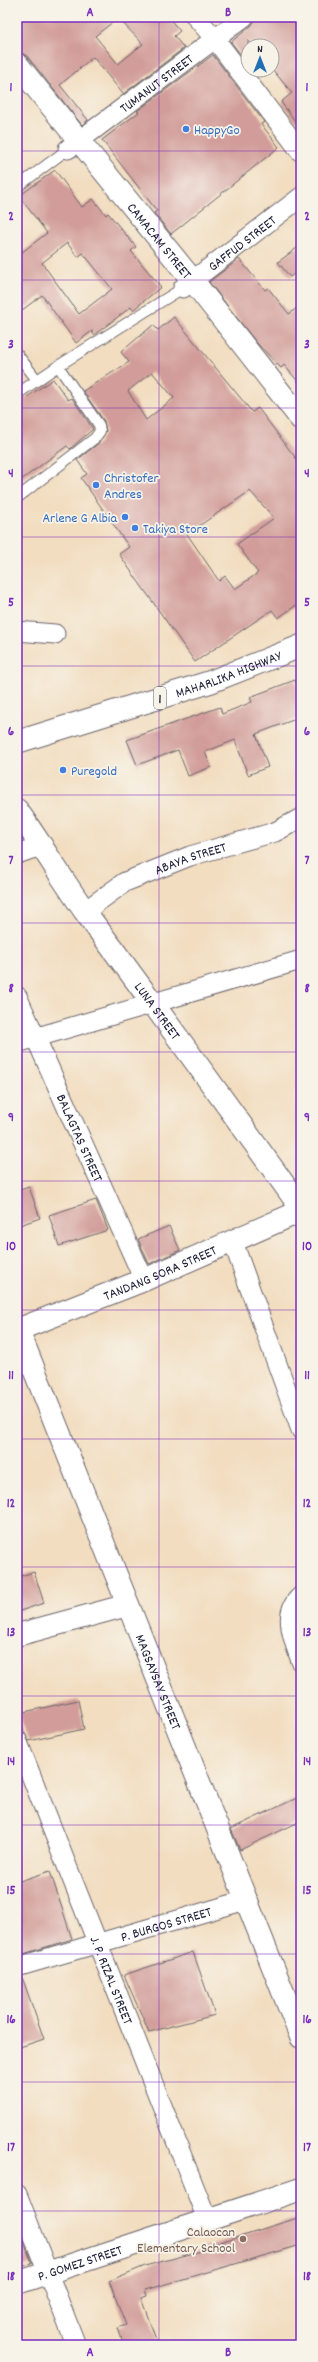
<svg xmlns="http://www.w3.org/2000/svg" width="318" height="2362" font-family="Dekko,sans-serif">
<rect width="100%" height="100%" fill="#f7f3e8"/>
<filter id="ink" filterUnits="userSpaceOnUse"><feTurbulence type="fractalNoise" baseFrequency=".025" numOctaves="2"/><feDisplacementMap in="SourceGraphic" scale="8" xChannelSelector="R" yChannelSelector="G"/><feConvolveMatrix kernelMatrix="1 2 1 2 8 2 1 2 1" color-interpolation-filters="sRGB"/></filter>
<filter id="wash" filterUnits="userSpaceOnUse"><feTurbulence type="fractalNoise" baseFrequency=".012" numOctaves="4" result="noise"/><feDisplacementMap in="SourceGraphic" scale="16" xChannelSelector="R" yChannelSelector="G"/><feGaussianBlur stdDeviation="0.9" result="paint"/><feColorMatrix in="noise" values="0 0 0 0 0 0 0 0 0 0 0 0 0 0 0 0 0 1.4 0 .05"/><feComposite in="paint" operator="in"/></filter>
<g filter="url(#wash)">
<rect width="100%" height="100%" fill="#f2ddc0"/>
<g id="blocks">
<g fill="#d19c9a" fill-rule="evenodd">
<path d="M 17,17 L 168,17 L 180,31 L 174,36 L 184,48 L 123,94 L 93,57 L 60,85 L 88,120 L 82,125 L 27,56 L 17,51 ZM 118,18 L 143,44 L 118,64 L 95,36 Z"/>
<polygon points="257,17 301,17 301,129 281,102 292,93 272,69 272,46 253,46 248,40 248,64 231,42 251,26"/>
<polygon points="213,55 264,122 261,124 279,147 171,234 154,213 157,211 102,140 139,112 137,111"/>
<path d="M 55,170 L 82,207 L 93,199 L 106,215 L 108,213 L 136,247 L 131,251 L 161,287 L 133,310 L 131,307 L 94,335 L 92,331 L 76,343 L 42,295 L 17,314 L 17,256 L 47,233 L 19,196 ZM 67,243 L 78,257 L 83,253 L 112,289 L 79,314 L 42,263 Z"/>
<polygon points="301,245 301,269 290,277 278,262"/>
<polygon points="239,259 265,290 268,288 289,314 301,305 301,385 284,365 281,368 256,342 209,282"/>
<path d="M 174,317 L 252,412 L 258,408 L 301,465 L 301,602 L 278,618 L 272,610 L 195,662 L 119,554 L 129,547 L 81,478 L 87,474 L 77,460 L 99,443 L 106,431 L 104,421 L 83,391 L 129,362 L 121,352 L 153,325 L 158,330 ZM 152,372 L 174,398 L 146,420 L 128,391 ZM 250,491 L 274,518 L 237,544 L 258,573 L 235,589 L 225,576 L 219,581 L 187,534 Z"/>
<polygon points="53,379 68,400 72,398 93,429 70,449 67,446 17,483 17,404"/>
<polygon points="295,680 301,695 301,717 256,734 268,767 248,775 235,740 205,752 211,767 188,776 178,750 137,765 127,740 220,707 222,714 252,702 250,697"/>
<polygon points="29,1187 40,1218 17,1226 17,1191"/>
<polygon points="96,1200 108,1230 59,1246 49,1215"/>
<polygon points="169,1226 180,1250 149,1264 138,1239"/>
<polygon points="34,1572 44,1603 17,1612 17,1577"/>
<polygon points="78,1700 84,1729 29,1741 24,1732 20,1713"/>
<polygon points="301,1796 301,1821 240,1850 231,1829"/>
<polygon points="50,1871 72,1939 17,1956 17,1882"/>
<polygon points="193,1952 215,2015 149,2032 124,1975"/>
<polygon points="22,1977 44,2039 17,2048 17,1978"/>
<polygon points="301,2217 301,2245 145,2290 147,2296 141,2298 158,2345 124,2345 118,2328 126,2325 109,2281 145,2266 205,2250 204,2247"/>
<polygon points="17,2224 32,2263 17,2269"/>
</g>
</g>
</g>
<g filter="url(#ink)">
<use href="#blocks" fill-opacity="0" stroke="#6b636a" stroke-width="1"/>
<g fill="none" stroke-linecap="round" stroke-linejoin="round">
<defs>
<g id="lane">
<polyline points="17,187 68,149"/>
<polyline points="17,354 37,380"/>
<polyline points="17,394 58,366"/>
<polyline points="17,498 95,438 100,431 99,425 58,366 183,288"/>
</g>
<g id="street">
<polyline points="196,17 215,39 301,152"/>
<path id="s1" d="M 68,149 L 244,17"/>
<path id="s2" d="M 183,288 L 301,197"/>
<polyline points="17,631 55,634"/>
<polyline points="17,854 43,845"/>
<path id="s3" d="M 85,911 L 125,882 L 190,856 L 275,832 L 301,818"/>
<path id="s4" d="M 17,996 L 144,1280"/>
<polyline points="17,1043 301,960"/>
<polyline points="233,1242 301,1430"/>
<path d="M 301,1596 C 281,1613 294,1641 301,1661"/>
<path id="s5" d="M 17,1740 L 207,2219"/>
<path id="s6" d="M 17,1967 L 246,1900"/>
<polyline points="17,2194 76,2345"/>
</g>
<g id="secondary">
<path id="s7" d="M 17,64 L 193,281 L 301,419"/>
<path id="s8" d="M 17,810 C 41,844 62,879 86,913 C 159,1011 230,1109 301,1208"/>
<path id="s9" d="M 17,1327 L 301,2037"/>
<path id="s10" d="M 17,1330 L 144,1280 L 301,1211"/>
<polyline points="17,1635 128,1605"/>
<path id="s11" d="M 17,2283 L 301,2189"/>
</g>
<g id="primary">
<path id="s12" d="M 17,742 L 210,682 L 301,646"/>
</g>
</defs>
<use href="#lane" stroke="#6b636a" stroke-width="12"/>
<use href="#street" stroke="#6b636a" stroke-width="21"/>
<use href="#secondary" stroke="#6b636a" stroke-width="24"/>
<use href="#primary" stroke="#6b636a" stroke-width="24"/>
<use href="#lane" stroke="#fff" stroke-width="10"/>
<use href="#street" stroke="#fff" stroke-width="19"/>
<use href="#secondary" stroke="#fff" stroke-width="22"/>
<use href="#primary" stroke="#fff" stroke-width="22"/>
</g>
</g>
<path fill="none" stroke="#7b2cbf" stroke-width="1" stroke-opacity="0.55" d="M 159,17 L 159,2345M 17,151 L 301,151M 17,280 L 301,280M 17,408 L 301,408M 17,537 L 301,537M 17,666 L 301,666M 17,795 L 301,795M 17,923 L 301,923M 17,1052 L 301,1052M 17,1181 L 301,1181M 17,1310 L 301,1310M 17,1439 L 301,1439M 17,1567 L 301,1567M 17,1696 L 301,1696M 17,1825 L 301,1825M 17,1954 L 301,1954M 17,2082 L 301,2082M 17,2211 L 301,2211"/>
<g fill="#3f7fe0" stroke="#f7f3e8" stroke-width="1.5">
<circle cx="186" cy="129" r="4"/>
<circle cx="96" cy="485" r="4"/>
<circle cx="125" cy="517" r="4"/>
<circle cx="135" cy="528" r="4"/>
<circle cx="63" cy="770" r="4"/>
</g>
<circle fill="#8d6e63" stroke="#f7f3e8" stroke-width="1.5" cx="243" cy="2239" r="4"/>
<g text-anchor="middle" stroke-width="3.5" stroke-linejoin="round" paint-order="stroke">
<rect fill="#f7f3e8" stroke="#62616f" stroke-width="1" x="154" y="687" width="12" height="22" rx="3"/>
<g font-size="13" font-weight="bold" fill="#22223b">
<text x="160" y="703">1</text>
</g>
<g font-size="14" fill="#22223b" stroke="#f7f3e8">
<text dy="5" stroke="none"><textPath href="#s1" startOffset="110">TUMANUT STREET</textPath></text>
<text dy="5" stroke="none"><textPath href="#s7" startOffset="227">CAMACAM STREET</textPath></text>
<text dy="5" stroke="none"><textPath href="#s2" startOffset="74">GAFFUD STREET</textPath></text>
<text dy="5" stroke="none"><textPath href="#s12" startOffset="222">MAHARLIKA HIGHWAY</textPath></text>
<text dy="5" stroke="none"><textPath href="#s3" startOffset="119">ABAYA STREET</textPath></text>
<text dy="5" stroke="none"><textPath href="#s8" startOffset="245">LUNA STREET</textPath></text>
<text dy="5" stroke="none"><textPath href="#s4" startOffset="155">BALAGTAS STREET</textPath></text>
<text dy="5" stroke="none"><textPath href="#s10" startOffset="154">TANDANG SORA STREET</textPath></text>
<text dy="5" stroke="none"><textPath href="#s9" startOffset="382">MAGSAYSAY STREET</textPath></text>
<text dy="5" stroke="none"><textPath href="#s6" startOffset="155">P. BURGOS STREET</textPath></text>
<text dy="5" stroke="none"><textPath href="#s5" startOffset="258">J. P. RIZAL STREET</textPath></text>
<text dy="5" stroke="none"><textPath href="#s11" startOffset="66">P. GOMEZ STREET</textPath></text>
</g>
<g font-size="14" fill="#366cbe" stroke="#f7f3e8" text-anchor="start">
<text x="194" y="134">HappyGo</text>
<text x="104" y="482">Christofer<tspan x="104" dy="16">Andres</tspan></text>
<text x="117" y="522" text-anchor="end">Arlene G Albia</text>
<text x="143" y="533">Takiya Store</text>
<text x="71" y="775">Puregold</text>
</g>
<g font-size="14" fill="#785e54" stroke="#f7f3e8" text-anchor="end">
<text x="235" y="2236">Calaocan<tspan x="235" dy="16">Elementary School</tspan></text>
</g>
</g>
<rect width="318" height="2362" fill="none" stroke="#f7f3e8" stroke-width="44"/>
<g transform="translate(260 58)"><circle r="19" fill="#f7f3e8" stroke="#a29fa3"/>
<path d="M0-3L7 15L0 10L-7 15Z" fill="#1f6fb2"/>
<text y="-6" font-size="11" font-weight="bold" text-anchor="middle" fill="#22223b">N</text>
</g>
<rect x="22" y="22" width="274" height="2318" fill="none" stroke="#7b2cbf" stroke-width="1.5"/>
<g font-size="13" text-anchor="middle" font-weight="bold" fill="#7b2cbf">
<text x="90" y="16">A</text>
<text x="228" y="16">B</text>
<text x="11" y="91">1</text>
<text x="307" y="91">1</text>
<text x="11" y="220">2</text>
<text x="307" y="220">2</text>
<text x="11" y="348">3</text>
<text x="307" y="348">3</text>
<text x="11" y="477">4</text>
<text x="307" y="477">4</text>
<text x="11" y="606">5</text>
<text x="307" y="606">5</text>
<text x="11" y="735">6</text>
<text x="307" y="735">6</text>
<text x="11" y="864">7</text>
<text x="307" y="864">7</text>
<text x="11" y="992">8</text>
<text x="307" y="992">8</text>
<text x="11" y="1121">9</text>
<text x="307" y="1121">9</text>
<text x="11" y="1250">10</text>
<text x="307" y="1250">10</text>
<text x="11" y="1379">11</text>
<text x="307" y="1379">11</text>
<text x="11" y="1507">12</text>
<text x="307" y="1507">12</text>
<text x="11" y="1636">13</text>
<text x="307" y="1636">13</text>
<text x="11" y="1765">14</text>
<text x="307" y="1765">14</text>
<text x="11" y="1894">15</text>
<text x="307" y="1894">15</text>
<text x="11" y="2023">16</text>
<text x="307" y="2023">16</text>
<text x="11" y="2151">17</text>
<text x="307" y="2151">17</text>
<text x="11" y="2280">18</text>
<text x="307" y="2280">18</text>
<text x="90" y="2356">A</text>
<text x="228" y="2356">B</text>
</g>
</svg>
